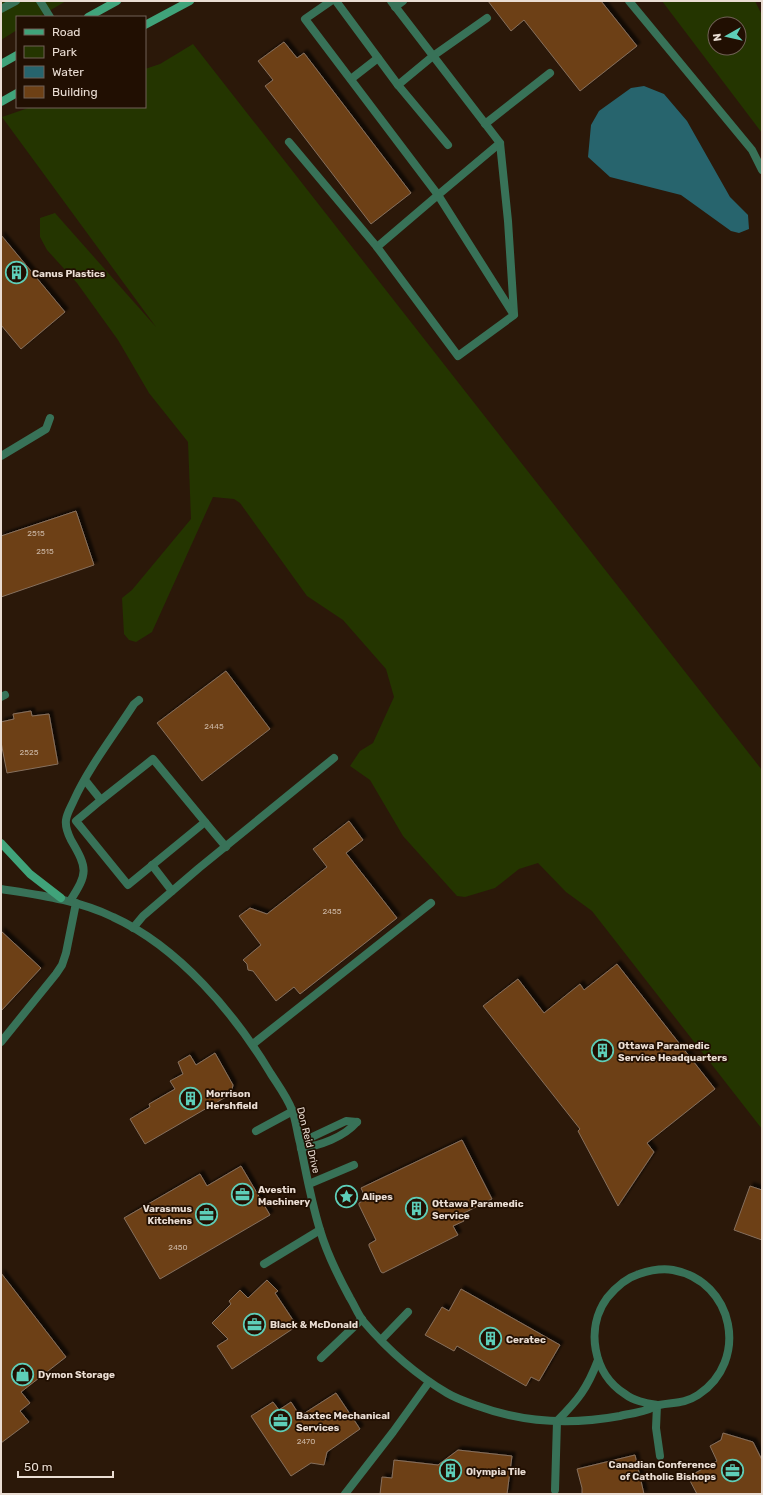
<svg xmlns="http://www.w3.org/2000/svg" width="763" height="1495" font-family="Rubik,sans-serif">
<defs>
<filter id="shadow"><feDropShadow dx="3.5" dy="-3.5" stdDeviation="1" flood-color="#0009"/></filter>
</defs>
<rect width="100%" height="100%" fill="#2b1809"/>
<g fill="#243500" fill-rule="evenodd">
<polygon points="1,1 66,1 39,17 17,17 17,30 1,40"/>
<path d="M 662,1 L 755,1 L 762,15 L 762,133 ZM 715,24 L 739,24 L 739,48 L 715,48 Z"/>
<polygon points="193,44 762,770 762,1129 592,911 566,892 538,863 519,869 495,888 465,897 457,896 403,836 370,780 350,766 360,751 373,743 394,697 386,669 343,620 307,596 240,503 234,499 213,497 152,632 136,642 129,640 124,634 122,598 132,590 191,519 188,442 149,393 118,340 77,283 47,250 40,237 40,218 55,213 156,327 2,117 31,107 145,107 145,69 160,64"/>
</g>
<polygon fill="#27646d" points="644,86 664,94 687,121 730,197 748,215 749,229 739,233 731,231 681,195 610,177 588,157 591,125 599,111 631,88"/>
<g fill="#6d4015" stroke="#866f5d" filter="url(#shadow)">
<polygon points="488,1 601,1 637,46 580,91 524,20 511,31"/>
<polygon points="284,42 297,58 304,53 411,193 371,224 265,86 273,80 258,61"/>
<polygon points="1,235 65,312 21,349 1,325"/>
<polygon points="76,511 94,565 1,597 1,536"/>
<polygon points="226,671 270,729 202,781 157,723"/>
<polygon points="31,711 32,716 49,714 58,764 7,773 1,742 1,722 14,719 13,714"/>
<polygon points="349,821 363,840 346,853 397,918 300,994 294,987 276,1001 253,971 248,970 247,964 243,960 261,945 239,916 250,908 267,914 327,867 313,849"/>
<polygon points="1,931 41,968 1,1011"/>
<polygon points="617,964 715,1089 647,1143 654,1152 618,1206 578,1131 580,1129 483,1006 518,979 544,1013 580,984 584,990"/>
<polygon points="215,1053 233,1085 231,1094 145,1144 130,1119 150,1107 149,1104 175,1089 170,1081 183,1074 178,1062 190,1055 196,1065"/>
<polygon points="462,1140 492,1199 460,1215 464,1221 453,1226 458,1235 383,1273 381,1272 369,1246 369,1244 376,1240 359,1205 359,1203 366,1199 361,1188"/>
<polygon points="241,1166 270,1215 160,1279 124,1218 200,1174 207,1186"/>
<polygon points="750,1186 762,1190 762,1240 734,1230"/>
<polygon points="1,1273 66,1357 21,1392 30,1403 20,1411 29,1422 1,1443"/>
<polygon points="267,1280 278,1291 275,1293 297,1326 232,1369 217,1346 228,1339 212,1323 231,1304 229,1301 240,1290 248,1298"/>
<polygon points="461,1289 560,1345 539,1381 531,1377 526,1386 457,1346 454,1351 425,1335 442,1307 449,1311"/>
<polygon points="336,1393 360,1429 327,1452 324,1465 311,1463 291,1476 251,1416 273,1402 279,1410 291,1402 300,1416"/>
<polygon points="723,1433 753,1442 762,1460 762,1494 697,1494 688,1477 717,1461 710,1446 721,1440"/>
<polygon points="458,1450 512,1456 507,1494 380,1494 382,1477 392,1478 394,1460 438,1465"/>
<polygon points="635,1455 644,1494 582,1494 582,1488 577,1469"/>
</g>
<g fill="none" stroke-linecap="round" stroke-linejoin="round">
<g stroke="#387258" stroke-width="8">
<polyline points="40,1 50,17"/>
<polyline points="331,1 305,19 438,195 500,143"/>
<polyline points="336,1 398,85 433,56 487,18"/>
<polyline points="391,1 500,143 508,221 514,314"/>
<polyline points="629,1 752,150 762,170"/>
<polyline points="395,7 403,1"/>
<polyline points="1,9 16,1"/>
<polyline points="351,79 378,58"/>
<polyline points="398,85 448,145"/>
<polyline points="485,124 550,73"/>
<polyline points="289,142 377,247"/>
<polygon points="438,195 514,315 458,356 377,247"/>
<polyline points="1,456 46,429 50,418"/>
<polyline points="1,697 5,695"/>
<polygon points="153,759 205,822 128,885 76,821 101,800"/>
<polyline points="85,780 101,800"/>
<polyline points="205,822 226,847"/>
<polyline points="152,865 172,891"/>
<path d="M 70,901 C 88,873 88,869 71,840 C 68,834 65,827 66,820 C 67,813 71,807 74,800 C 89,767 114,735 134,704 L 139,700"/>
<polyline points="133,928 143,916 199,868 334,758"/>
<polyline points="1,1042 56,974 62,965 66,953 76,903"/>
<polyline points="253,1044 431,903"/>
<polyline points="256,1131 293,1111"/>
<polyline points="301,1148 312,1137 346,1121 357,1122"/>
<path d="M 301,1148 C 320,1146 344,1137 357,1122"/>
<polyline points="309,1184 354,1165"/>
<polyline points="264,1264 320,1230"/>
<polyline points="381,1340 408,1312"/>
<polyline points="321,1358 362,1319"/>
<polyline points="657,1405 656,1428 660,1456"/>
<polyline points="555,1490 557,1421"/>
<polyline points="345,1494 393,1432 429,1382"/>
</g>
<g stroke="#387258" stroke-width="8">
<path d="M 1,889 C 39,895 78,900 113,917 C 179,947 235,1014 271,1074 C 278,1085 287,1097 292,1110 C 296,1120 297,1132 300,1143 C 306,1172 311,1201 320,1230 C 327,1254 338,1276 350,1298 C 355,1306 358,1315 364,1322 C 388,1350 415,1374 447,1393 C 457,1399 467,1402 478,1406 C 524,1423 571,1425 620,1416 C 628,1414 638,1413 646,1410 C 651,1409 655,1406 659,1405 C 674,1402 684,1404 698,1395 C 750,1361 734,1281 673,1270 C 661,1268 651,1270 639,1274 C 626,1278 616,1287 607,1298 C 585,1328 593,1374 625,1394 C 634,1401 646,1403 657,1405"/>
<path d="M 557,1421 C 578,1400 587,1389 598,1360"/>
</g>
<g stroke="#40a37a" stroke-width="8">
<polyline points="88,17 117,1"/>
<polyline points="145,25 190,1"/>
<polyline points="1,64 17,55"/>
<polyline points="1,102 17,93"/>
<polyline points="1,843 30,874 61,898"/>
</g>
</g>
<defs>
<symbol id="building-ring" viewBox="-11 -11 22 22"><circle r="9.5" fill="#210f02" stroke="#5eceb8" stroke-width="1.5"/><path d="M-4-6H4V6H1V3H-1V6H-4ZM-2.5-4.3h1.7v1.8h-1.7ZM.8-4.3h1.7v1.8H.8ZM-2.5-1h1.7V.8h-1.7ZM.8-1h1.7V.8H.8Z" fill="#5eceb8"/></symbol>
<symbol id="office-ring" viewBox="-11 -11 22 22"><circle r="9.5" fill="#210f02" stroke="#5eceb8" stroke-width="1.5"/><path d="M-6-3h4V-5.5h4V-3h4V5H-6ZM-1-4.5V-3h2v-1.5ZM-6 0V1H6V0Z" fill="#5eceb8"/></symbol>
<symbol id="sight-ring" viewBox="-11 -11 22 22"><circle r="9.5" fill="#210f02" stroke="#5eceb8" stroke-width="1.5"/><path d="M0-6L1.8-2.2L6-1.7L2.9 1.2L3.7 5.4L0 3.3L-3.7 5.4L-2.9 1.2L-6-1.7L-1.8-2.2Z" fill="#5eceb8"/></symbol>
<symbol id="shop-ring" viewBox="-11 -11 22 22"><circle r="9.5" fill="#210f02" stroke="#5eceb8" stroke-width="1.5"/><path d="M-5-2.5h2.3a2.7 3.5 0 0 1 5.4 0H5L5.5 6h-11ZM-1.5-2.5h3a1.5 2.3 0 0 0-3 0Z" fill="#5eceb8"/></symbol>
</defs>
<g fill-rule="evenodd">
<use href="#building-ring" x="4" y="260" width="25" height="25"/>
<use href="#building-ring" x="590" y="1038" width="25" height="25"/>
<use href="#building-ring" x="178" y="1086" width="25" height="25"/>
<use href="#office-ring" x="230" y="1182" width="25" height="25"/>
<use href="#sight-ring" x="334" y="1184" width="25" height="25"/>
<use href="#building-ring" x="404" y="1196" width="25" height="25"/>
<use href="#office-ring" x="194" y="1202" width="25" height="25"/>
<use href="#office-ring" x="242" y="1312" width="25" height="25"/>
<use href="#building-ring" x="478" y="1326" width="25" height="25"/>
<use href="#shop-ring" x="10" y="1362" width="25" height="25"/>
<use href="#office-ring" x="268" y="1408" width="25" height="25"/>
<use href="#office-ring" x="720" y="1458" width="25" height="25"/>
<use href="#building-ring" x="438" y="1458" width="25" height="25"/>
</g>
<g text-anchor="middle" stroke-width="3.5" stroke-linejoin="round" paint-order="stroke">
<g font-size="8" fill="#cbb6a4">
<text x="36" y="536">2515</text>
<text x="45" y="554">2515</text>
<text x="214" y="729">2445</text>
<text x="29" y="755">2525</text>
<text x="332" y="914">2455</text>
<text x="178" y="1250">2450</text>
<text x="306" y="1444">2470</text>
</g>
<g font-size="10" font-weight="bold" fill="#eaddd3" stroke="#210f02" text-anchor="start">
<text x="32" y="277">Canus Plastics</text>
<text x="618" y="1049">Ottawa Paramedic<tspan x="618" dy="12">Service Headquarters</tspan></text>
<text x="206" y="1097">Morrison<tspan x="206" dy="12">Hershfield</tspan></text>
<text x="258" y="1193">Avestin<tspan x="258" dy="12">Machinery</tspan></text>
<text x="362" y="1200">Alipes</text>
<text x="432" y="1207">Ottawa Paramedic<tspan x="432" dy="12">Service</tspan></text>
<text x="192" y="1212" text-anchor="end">Varasmus<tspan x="192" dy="12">Kitchens</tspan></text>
<text x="270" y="1328">Black &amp; McDonald</text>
<text x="506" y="1343">Ceratec</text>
<text x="38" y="1378">Dymon Storage</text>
<text x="296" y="1419">Baxtec Mechanical<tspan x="296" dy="12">Services</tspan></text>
<text x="716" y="1468" text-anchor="end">Canadian Conference<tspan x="716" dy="12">of Catholic Bishops</tspan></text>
<text x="466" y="1475">Olympia Tile</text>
</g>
<g font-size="10" fill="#eaddd3" stroke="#210f02">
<text transform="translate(309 1140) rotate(76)" y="4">Don Reid Drive</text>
</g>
</g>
<rect width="763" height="1495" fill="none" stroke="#eaddd3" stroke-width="4"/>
<rect x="16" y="16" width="130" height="92" fill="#210f02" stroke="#716156"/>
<rect x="24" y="29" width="20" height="6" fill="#40a37a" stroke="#716156"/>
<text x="52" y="36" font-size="12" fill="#eaddd3">Road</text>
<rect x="24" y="46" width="20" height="12" fill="#243500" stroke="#716156"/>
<text x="52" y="56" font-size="12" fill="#eaddd3">Park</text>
<rect x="24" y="66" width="20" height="12" fill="#27646d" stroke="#716156"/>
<text x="52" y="76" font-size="12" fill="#eaddd3">Water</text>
<rect x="24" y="86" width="20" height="12" fill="#6d4015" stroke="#716156"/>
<text x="52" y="96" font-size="12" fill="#eaddd3">Building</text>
<g transform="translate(727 36) rotate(262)"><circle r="19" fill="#210f02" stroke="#716156"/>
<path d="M0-3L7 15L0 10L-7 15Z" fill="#5eceb8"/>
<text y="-6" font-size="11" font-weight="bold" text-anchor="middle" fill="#eaddd3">N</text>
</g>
<path d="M18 1471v6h95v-6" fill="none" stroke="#eaddd3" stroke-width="2"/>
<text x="24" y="1471" font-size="12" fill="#eaddd3" stroke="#210f02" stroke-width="3" paint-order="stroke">50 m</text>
</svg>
